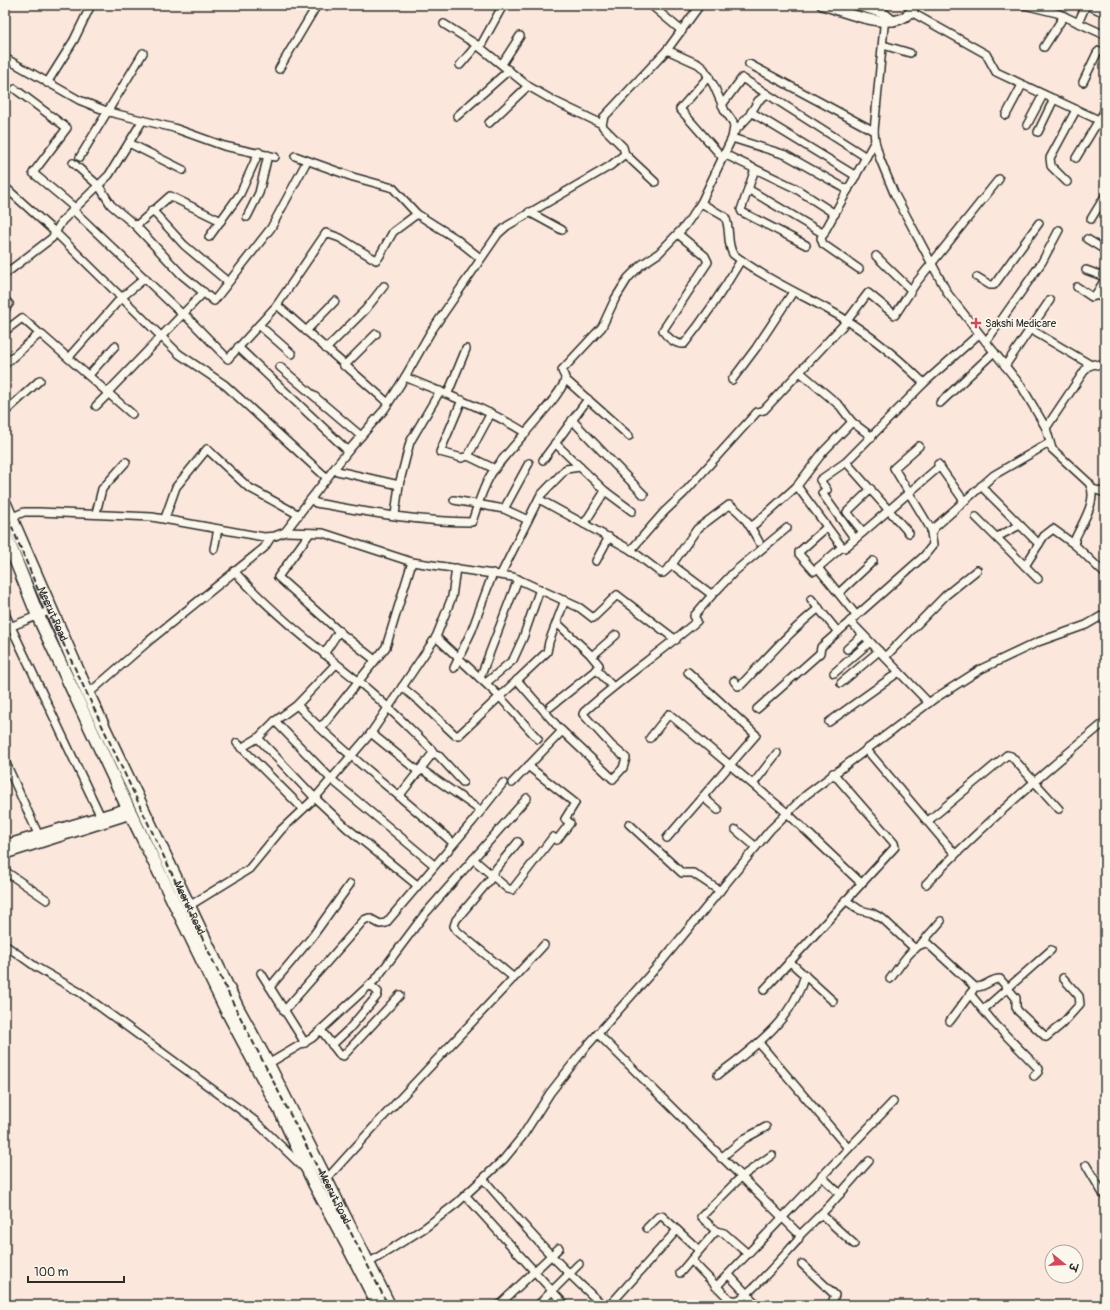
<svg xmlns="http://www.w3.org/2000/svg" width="1110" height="1310" font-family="Pangolin,'Playpen Sans Deva',sans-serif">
<rect width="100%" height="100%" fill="#fce7dc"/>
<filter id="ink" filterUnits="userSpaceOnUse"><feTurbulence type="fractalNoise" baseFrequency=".025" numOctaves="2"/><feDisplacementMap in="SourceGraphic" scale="8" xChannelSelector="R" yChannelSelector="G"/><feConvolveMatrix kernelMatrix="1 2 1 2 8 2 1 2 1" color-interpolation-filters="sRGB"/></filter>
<g filter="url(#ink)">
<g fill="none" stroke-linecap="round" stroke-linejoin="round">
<defs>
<g id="minor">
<polyline points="651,5 682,31"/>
<polyline points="1024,5 1057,13 1105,35"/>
<polyline points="1087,5 1105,13"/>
<polyline points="911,12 986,54 996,72 1105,123"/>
<path d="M 885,16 L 874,131 L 875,141 L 880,159 L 894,193 L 948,294 L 1022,387 L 1046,428 L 1052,449 L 1089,483 C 1099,499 1082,523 1075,539 L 1075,545 L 1105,574"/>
<polyline points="1078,23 1086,5"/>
<polyline points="444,24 477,45 528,86 556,102 602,124"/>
<polyline points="883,45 910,53"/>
<polyline points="480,47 502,7"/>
<polyline points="1044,47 1064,16"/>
<polyline points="5,58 79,100 109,112 174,128 224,146 275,157"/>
<polyline points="502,64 520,36"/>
<polyline points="749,64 874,131"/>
<polyline points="460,65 477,45"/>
<polyline points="279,69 317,5"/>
<polyline points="709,76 680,109 723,158"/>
<polyline points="1083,82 1097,53 1099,51 1105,52"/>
<polyline points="47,83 74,40 91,5"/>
<polyline points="15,89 67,128 33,173 75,208"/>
<polyline points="722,105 742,78 866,157"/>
<polyline points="751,112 856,176"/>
<polyline points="1006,115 1022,85"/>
<polyline points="457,116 509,70"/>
<polyline points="489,123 528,86"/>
<polyline points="1027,125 1043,95"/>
<polyline points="734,132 749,116 758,101 767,94"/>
<polyline points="1038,132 1054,99"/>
<polyline points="732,138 786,155 848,190"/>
<polyline points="129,143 183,170"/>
<polyline points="625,154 655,182"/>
<polyline points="724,154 795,188 835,214"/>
<polyline points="295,156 353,177 393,188 417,214 455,238 480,258"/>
<polyline points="80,157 143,53"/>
<polyline points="1076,158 1105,110"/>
<polyline points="73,163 99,186 111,205 136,226 182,275 214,301 271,228 307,161"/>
<polyline points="755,169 741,210 742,212 806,245"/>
<polyline points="1067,182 1051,166 1050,158 1076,110"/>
<polyline points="5,187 56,233 179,354 225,385 327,478"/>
<polyline points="748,189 824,234"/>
<path d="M 701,203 L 725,217 C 731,228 726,242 733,254 C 761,276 796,292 827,309 C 863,328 895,355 924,383"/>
<polyline points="73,210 181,313 187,317 228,359 277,305 326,233 340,238 376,260 379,257 393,232 417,214"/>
<polyline points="152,210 184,245 228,282"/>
<polyline points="529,212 562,230"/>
<polyline points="247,217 259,193 268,155"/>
<polyline points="1091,219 1105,196"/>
<polyline points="136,226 170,196 221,221"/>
<path d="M 678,234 L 705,256 L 708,262 L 663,330 C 666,337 676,345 684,344 C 705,318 724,289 741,260"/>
<polyline points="209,237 240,194 259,152"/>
<polyline points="1087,239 1105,250"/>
<polyline points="876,256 911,290"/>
<polyline points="859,269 823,244 821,238 875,141"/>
<polyline points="1086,270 1105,277"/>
<polyline points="5,274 52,238 62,221 109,175 143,120"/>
<polyline points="977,277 990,285 994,285 1039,223"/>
<polyline points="1077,287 1092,297 1095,296 1105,279"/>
<polyline points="1096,294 1105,300"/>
<polyline points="5,300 9,304 5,309"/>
<polyline points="277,305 388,403"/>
<polyline points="259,325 292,354"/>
<polyline points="1030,329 1091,365"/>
<polyline points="5,331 22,318 40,334"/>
<polyline points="306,331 335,301"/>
<polyline points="986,342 1042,262 1059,230"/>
<polyline points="238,347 348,451"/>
<polyline points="326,349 366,309 384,286"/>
<polyline points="69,357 121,298 145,278"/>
<polyline points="5,364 38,335 42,335 132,414"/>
<polyline points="344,366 376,334"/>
<polyline points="1005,366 1050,300"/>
<polyline points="280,367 361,436"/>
<polyline points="800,372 840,406 852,422 872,437"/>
<polyline points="89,375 115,346"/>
<path d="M 405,377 C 447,395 486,408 526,433"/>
<polyline points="565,379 629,436"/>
<polyline points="732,380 756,348 793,292"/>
<polyline points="108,392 204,292"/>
<polyline points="448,393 466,349"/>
<polyline points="462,400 440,452 462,458 468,456 495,469"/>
<polyline points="940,403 994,352"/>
<polyline points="96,406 109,393"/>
<polyline points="5,412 40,380"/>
<polyline points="572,420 644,495"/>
<polyline points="1046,428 1087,367 1094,364 1105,367"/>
<polyline points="555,443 605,491 632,511"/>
<polyline points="919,446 894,468 932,531"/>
<polyline points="468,456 491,413"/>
<polyline points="543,460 588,399"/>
<polyline points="846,462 909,533"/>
<polyline points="938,464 964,501"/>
<polyline points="333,470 399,485"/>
<polyline points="797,486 842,547"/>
<polyline points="981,486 1039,544"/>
<polyline points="1093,489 1105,493"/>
<path d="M 311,499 L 316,503 C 367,512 420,522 472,522 C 477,507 482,490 490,476 C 500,457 566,393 565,378 C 565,375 562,373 562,370 L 602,327 L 615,299 L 628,278 L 641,265 L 659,253 L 685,226 L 701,203 L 732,138 L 734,127 L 733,122 L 725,111 L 714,86 L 704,69 L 698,64 L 667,50"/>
<polyline points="539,499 631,550 661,573 663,573 671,566 675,567 711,594 717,590 734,572 787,528"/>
<polyline points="454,500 504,509 528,520"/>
<polyline points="504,509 529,463"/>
<polyline points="96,513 102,489 126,462"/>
<polyline points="395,515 399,485 410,442 440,391"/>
<polyline points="976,517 1038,579"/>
<polyline points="10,518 24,512 39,512 152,517 264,537 275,536 285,532 348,451 384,410 405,377 430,333 498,234 507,226 610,166 625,154 623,147 603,127 602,124 604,117 667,50 700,5"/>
<polyline points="165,518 176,487 207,449 248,487 299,515"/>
<polyline points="584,524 605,491"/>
<polyline points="750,526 755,524 797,486 823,452 852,422"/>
<polyline points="827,527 799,552 799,554 814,571 842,547 844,548 847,546 940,466"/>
<polyline points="285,532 323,533 412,562 513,577 580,608 593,618 617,595 676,640"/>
<polyline points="863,532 847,512 871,489"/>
<polyline points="310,533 278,577 342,634 375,660"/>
<polyline points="997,537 1020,525"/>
<polyline points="855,539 822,493 827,490 820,480 846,462 924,383 979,334"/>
<polyline points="214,549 218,529"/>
<polyline points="631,550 664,512 684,493 757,412 764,410 847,321 868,293 895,315 916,283 999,179"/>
<polyline points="596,561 609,537"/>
<path d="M 671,566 L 697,529 L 729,505 C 743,512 752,529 759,542"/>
<polyline points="1025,566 1044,536 1053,529 1075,545"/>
<polyline points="818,568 856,615"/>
<path d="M 234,571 C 271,612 316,647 359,682 C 385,703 408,727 432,750 L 433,753 L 400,795"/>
<polyline points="501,574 540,496 566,469 580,467"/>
<polyline points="839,593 873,561"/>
<polyline points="811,599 838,632"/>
<polyline points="5,614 100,815"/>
<polyline points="850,621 929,703"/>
<polyline points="5,629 51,610"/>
<polyline points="436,637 499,696 538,739"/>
<polyline points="847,649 863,635"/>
<polyline points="324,654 339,631"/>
<polyline points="592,656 616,635"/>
<polyline points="885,657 946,595 977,570"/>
<polyline points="454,668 472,630 493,573"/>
<polyline points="596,669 612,686"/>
<polyline points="834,673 870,642"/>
<polyline points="480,678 518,579"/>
<path d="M 517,680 L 559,728 L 613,779 L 623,768 L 626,758 L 612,746 L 583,714 L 584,712 C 620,679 660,653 697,621 L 694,616 L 713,594"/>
<path d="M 734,681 L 738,686 L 741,685 C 767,658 790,631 819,608"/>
<polyline points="486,683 513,660 523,638 540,589"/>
<polyline points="841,683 879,651"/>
<polyline points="402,687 419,701 455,735 459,735 547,652 549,642 565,600"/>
<polyline points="88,694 150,640 264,548 271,537"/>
<path d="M 297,705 C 344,754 403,797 453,843"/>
<polyline points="550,707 596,670 599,665 590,654 557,623"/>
<polyline points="757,709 820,653 821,647 924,556 933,545 931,533 935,527 994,475 1049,443"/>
<polyline points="275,721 331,779 434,865"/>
<polyline points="829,722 899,672"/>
<polyline points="318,727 325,723 386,647 412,562"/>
<polyline points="371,733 419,772"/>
<polyline points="258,738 315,798 347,828 417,885"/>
<polyline points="650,738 669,714 787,813 861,883"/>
<polyline points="237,743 303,809"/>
<polyline points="241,748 258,738 275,721 297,705 336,664"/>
<polyline points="866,749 955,854"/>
<polyline points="433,753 438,755 463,782"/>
<polyline points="5,761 38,834"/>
<polyline points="421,769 481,811"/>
<polyline points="512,783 562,731"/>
<polyline points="753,784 777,753"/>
<polyline points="703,797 718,810"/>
<polyline points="928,821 1007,755 1011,756 1059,809"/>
<polyline points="629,824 682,873 693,873 720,891"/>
<polyline points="736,830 756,847"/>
<polyline points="667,838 756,735 688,672"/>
<polyline points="473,859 508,889 512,890 553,837 557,840 570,823 565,819 575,803 528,766"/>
<polyline points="5,871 47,900"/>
<polyline points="491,875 518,842"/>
<polyline points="493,876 456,920 454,926 457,931 514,978"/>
<path d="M 926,884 C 982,826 1043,773 1105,722"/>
<polyline points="845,900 860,910 872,913 883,919 915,949"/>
<polyline points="189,906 249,869 281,830 315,798 371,733 436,637 452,597 456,568"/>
<polyline points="921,944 941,921"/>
<polyline points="5,945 36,967 81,993 238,1108 255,1121 304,1168"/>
<polyline points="789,961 833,1001"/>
<polyline points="261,973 305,1043"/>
<path d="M 890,979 C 899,968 912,944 927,943 L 975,987 C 985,988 991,978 1000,979 L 1016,998 L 1016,1007 L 1018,1011 L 1046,1037 L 1062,1024 L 1080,1004 L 1079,996 L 1063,978"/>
<polyline points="270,987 312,937 350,884"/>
<polyline points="764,990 895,847 894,843 833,773"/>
<polyline points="970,994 993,1022 1039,1069 1038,1072 1034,1076"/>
<polyline points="983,1010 1051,950"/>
<polyline points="284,1011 364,920 369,918 380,924 386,923 473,821 503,783"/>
<polyline points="950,1021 973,990"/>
<polyline points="321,1030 340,1055 343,1056 400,995"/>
<path d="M 598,1034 L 800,1235 L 798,1240 C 786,1253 752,1293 738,1300 C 735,1301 732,1300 729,1299 L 691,1260"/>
<polyline points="759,1043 848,1148"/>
<polyline points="332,1045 349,1029 377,996 378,992 370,985"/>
<polyline points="268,1064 312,1038 376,979 424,915 527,798"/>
<path d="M 718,1075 C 754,1047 792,1021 805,975"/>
<polyline points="721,1158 744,1139 766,1127"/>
<polyline points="1086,1165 1105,1197"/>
<polyline points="821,1176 840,1194"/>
<path d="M 484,1180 C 522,1224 559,1267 603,1305"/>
<path d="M 325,1181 C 396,1100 472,1024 544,945"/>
<polyline points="466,1196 565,1305"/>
<polyline points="821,1214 854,1244"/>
<polyline points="647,1228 658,1217 662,1216 699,1250"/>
<polyline points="716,1231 701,1217 741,1177 772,1155"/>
<polyline points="800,1235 831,1204 869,1161"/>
<polyline points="367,1264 426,1227 457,1203 504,1159 522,1137 550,1093 586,1047 662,961 770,830 806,795 934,699 981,669 1038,642 1086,625 1105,614"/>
<polyline points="802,1264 835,1295 831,1305"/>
<polyline points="680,1273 716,1231 724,1233 748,1254"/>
<polyline points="729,1275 757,1305"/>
<polyline points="716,1287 893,1102"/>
<polyline points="499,1305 559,1248"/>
<polyline points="538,1305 579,1264"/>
<polyline points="610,1305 677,1230"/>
</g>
<g id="tertiary">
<path d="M 822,5 C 847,12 900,38 915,5"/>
<polyline points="856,5 883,13 893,21"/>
<polyline points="5,845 128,808"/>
<polyline points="5,854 131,814"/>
</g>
<g id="primary">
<path id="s1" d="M 5,504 L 88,694 L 237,1007 L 268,1064 L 389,1305"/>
<polyline points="5,534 38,616 128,808 226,1009 282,1114 315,1185 349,1248 378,1305"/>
</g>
</defs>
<use href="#minor" stroke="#2b2b2b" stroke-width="10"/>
<use href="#tertiary" stroke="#2b2b2b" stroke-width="12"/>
<use href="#primary" stroke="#2b2b2b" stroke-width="15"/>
<use href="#minor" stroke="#fbf7ec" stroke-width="7"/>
<use href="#tertiary" stroke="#fbf7ec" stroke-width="9"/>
<use href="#primary" stroke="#fbf7ec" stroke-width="12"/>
<polyline stroke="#2b2b2b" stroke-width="2" stroke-dasharray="6 3" stroke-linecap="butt" points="5,510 38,590 232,1001 388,1305"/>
</g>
</g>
<path fill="#d1495b" stroke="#fbf7ec" stroke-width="1.5" d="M974 317h4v4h4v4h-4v4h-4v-4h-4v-4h4z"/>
<g text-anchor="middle" stroke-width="3.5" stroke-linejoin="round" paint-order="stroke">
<g font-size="11" fill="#2b2b2b" stroke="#fbf7ec" text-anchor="start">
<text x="985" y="327">Sakshi Medicare</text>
</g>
<g font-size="11" fill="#2b2b2b" stroke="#fbf7ec">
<text dy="4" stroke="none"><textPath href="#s1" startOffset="120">Meerut Road</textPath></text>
<text dy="4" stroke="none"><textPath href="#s1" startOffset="444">Meerut Road</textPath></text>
<text dy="4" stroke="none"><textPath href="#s1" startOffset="768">Meerut Road</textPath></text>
</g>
</g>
<rect width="1110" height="1310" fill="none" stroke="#fbf7ec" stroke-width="20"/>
<rect x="10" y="10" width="1090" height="1290" fill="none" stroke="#2b2b2b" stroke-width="1.5" filter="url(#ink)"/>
<g transform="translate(1064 1264) rotate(108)"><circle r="19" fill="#fbf7ec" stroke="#a8a59f"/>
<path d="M0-3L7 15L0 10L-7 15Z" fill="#d1495b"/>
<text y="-6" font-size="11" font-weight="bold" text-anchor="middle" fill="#2b2b2b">उ</text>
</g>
<path d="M28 1276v6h96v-6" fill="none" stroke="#2b2b2b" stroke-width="2"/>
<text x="34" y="1276" font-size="12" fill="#2b2b2b" stroke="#fbf7ec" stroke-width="3" paint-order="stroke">100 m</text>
</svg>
